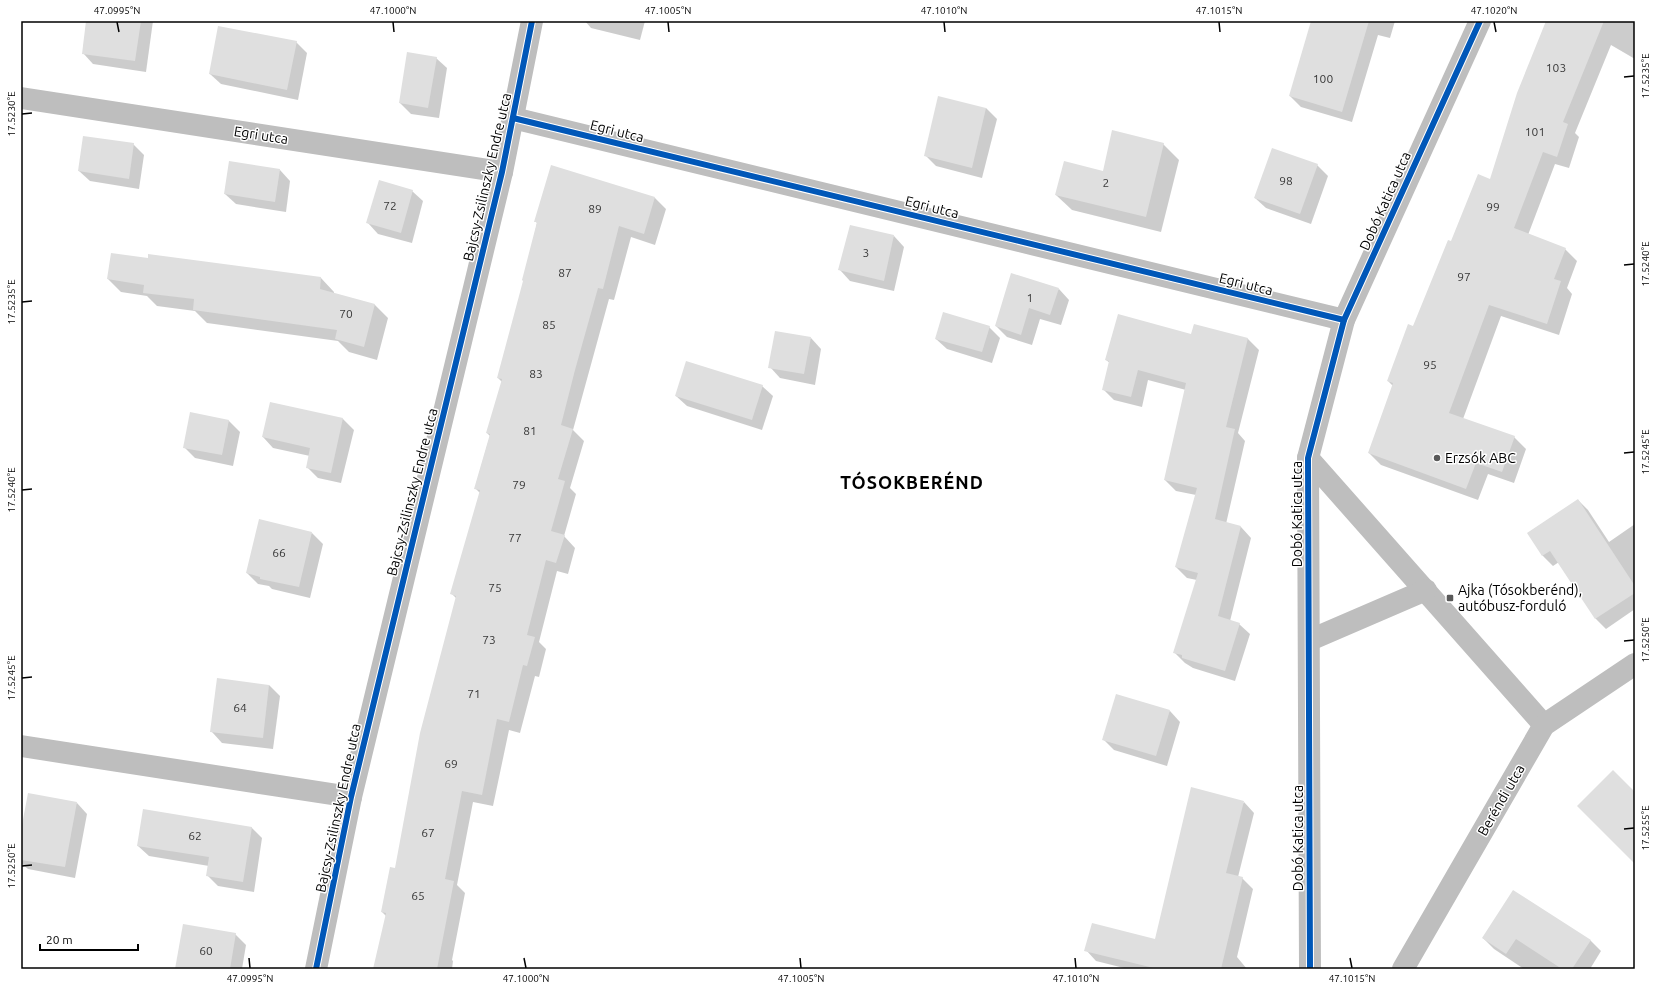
<svg xmlns="http://www.w3.org/2000/svg" width="1656" height="990" font-family="Ubuntu,sans-serif">
<rect width="100%" height="100%" fill="#fff"/>
<g fill="#0003">
<polygon points="87,21 153,21 146,72 93,64 83,53"/>
<polygon points="585,21 645,21 640,40 591,28"/>
<polygon points="1321,21 1395,21 1390,38 1378,35 1352,122 1301,107 1290,96"/>
<polygon points="1549,21 1635,21 1635,59 1611,45 1575,133 1579,137 1569,168 1555,164 1528,235 1565,249 1577,261 1567,288 1572,294 1559,335 1501,316 1463,419 1514,437 1526,449 1514,483 1488,474 1478,500 1381,465 1369,453 1393,386 1388,381 1452,243 1491,180"/>
<polygon points="296,42 307,53 298,100 221,84 210,74"/>
<polygon points="436,58 447,68 439,118 411,114 400,103"/>
<polygon points="986,108 997,119 982,178 936,166 925,155"/>
<polygon points="133,144 144,155 139,189 90,181 79,171"/>
<polygon points="1163,144 1179,160 1161,232 1072,210 1056,195"/>
<polygon points="1317,165 1328,176 1311,224 1266,208 1255,198"/>
<polygon points="280,170 290,181 286,212 236,204 225,194"/>
<polygon points="412,191 423,201 412,243 378,234 368,223"/>
<polygon points="655,198 666,209 655,245 631,237 614,300 609,299 573,430 584,441 570,488 576,494 564,536 575,548 568,574 557,571 539,642 546,649 539,677 535,676 520,733 509,730 493,806 473,802 457,885 465,893 452,960 453,961 452,969 374,969 386,916 382,912 396,869 457,599 452,594 480,493 475,488 490,436 487,433 502,382 498,378 524,281 537,223 535,221"/>
<polygon points="894,236 904,247 894,291 850,281 840,270"/>
<polygon points="321,278 334,292 334,294 375,305 388,318 377,360 349,352 338,341 207,323 195,311 157,306 147,296 121,292 108,279"/>
<polygon points="1059,289 1069,300 1061,325 1040,319 1032,345 1007,337 996,326"/>
<polygon points="1194,325 1248,339 1259,350 1238,433 1245,441 1226,524 1241,527 1251,538 1230,621 1239,624 1250,634 1235,681 1193,668 1185,663 1174,652 1197,580 1187,578 1176,567 1196,495 1176,491 1165,480 1186,390 1148,380 1142,407 1114,400 1103,389 1110,363 1106,360 1192,336"/>
<polygon points="989,327 1000,338 992,363 947,349 936,339"/>
<polygon points="811,338 821,349 815,385 780,378 770,367"/>
<polygon points="762,386 773,396 762,430 687,406 676,396"/>
<polygon points="191,414 229,421 240,432 233,466 195,458 184,447"/>
<polygon points="343,419 354,430 341,483 318,478 307,467 310,456 273,448 263,437"/>
<polygon points="1578,500 1588,510 1609,542 1635,524 1635,609 1606,629 1596,619 1559,562 1553,566 1543,556 1528,533"/>
<polygon points="312,533 323,544 310,598 272,589 269,586 258,584 247,573"/>
<polygon points="269,685 280,696 273,749 222,743 212,732"/>
<polygon points="1170,711 1180,722 1167,766 1114,750 1103,739"/>
<polygon points="1244,802 1254,813 1238,877 1242,878 1253,889 1237,957 1247,969 1128,969 1096,961 1086,950 1156,940"/>
<polygon points="77,803 87,814 75,878 28,869 21,863 21,835"/>
<polygon points="251,827 262,838 254,892 218,886 207,875 209,866 149,856 138,846"/>
<polygon points="235,934 246,945 242,969 176,969"/>
<polygon points="1483,938 1590,940 1601,951 1590,969 1524,969 1494,949"/>
</g>
<g fill="#dfdfdf">
<polygon points="86,21 141,21 135,61 82,54"/>
<polygon points="1311,21 1369,21 1342,112 1289,96"/>
<polygon points="1546,21 1604,21 1563,122 1568,124 1557,157 1543,152 1514,228 1566,248 1554,279 1561,281 1547,324 1489,305 1449,413 1515,436 1502,472 1476,463 1466,489 1368,453 1393,383 1387,381 1408,324 1413,326 1448,240 1451,241 1478,174 1490,179 1517,93"/>
<polygon points="218,26 297,41 287,90 209,74"/>
<polygon points="407,52 437,57 428,108 399,103"/>
<polygon points="938,96 986,108 972,168 924,156"/>
<polygon points="1112,130 1164,143 1146,217 1055,195 1064,161 1103,171"/>
<polygon points="83,136 134,143 129,179 78,171"/>
<polygon points="1272,148 1318,164 1300,214 1254,198"/>
<polygon points="229,161 280,169 275,202 224,194"/>
<polygon points="551,165 655,197 644,234 619,226 603,289 598,288 575,370 561,425 573,429 558,479 565,481 551,531 565,535 556,563 546,560 527,635 535,637 527,666 523,665 509,722 497,719 482,795 462,791 445,879 454,881 437,969 373,969 386,913 381,912 390,867 395,868 420,733 456,596 450,594 480,490 474,489 490,434 486,433 502,379 497,378 523,281 522,280 537,222 534,222"/>
<polygon points="379,180 413,190 401,233 366,223"/>
<polygon points="850,225 894,235 884,281 838,270"/>
<polygon points="111,253 148,258 148,254 321,277 320,289 375,304 364,347 335,339 337,330 193,310 194,299 143,293 144,285 107,279"/>
<polygon points="1011,273 1059,288 1050,315 1029,308 1021,335 995,326"/>
<polygon points="943,312 990,326 982,352 935,339"/>
<polygon points="1118,314 1191,334 1194,324 1248,338 1226,427 1235,429 1215,519 1241,526 1218,616 1240,623 1225,671 1182,658 1182,655 1173,653 1198,573 1175,567 1197,488 1164,480 1186,383 1138,370 1131,397 1102,390 1109,361 1105,360"/>
<polygon points="775,331 811,337 804,374 768,368"/>
<polygon points="686,361 763,385 752,420 675,396"/>
<polygon points="270,402 343,418 331,473 306,468 310,448 262,437"/>
<polygon points="190,412 229,420 222,455 183,448"/>
<polygon points="1578,499 1635,586 1635,593 1595,619 1550,551 1542,556 1527,533"/>
<polygon points="259,519 312,532 299,587 260,579 260,577 246,573"/>
<polygon points="217,678 269,685 263,738 210,732"/>
<polygon points="1116,694 1170,710 1156,756 1102,740"/>
<polygon points="1613,770 1635,792 1635,864 1577,806"/>
<polygon points="1191,787 1244,801 1226,873 1243,877 1221,969 1158,969 1084,951 1092,923 1155,939"/>
<polygon points="28,793 77,802 65,867 21,860 21,830"/>
<polygon points="143,809 252,827 243,882 206,876 209,857 137,846"/>
<polygon points="1513,890 1591,940 1572,969 1562,969 1516,939 1506,954 1482,938"/>
<polygon points="183,924 236,933 230,969 175,969"/>
</g>
<g fill="none" stroke-linecap="round" stroke-linejoin="round">
<g stroke="#bebebe" stroke-width="22">
<polyline points="21,98 502,172"/>
<polyline points="513,118 1344,320"/>
<polyline points="1308,458 1544,725"/>
<polyline points="1310,640 1426,590"/>
<polyline points="21,746 351,797"/>
<polyline points="316,969 351,797 502,172 532,21"/>
<polyline points="1310,969 1308,458 1344,320 1480,21"/>
<polyline points="1403,969 1544,725 1635,664"/>
</g>
<defs>
<g id="cycleway">
<polyline points="513,118 1344,320"/>
<polyline points="316,969 351,797 502,172 532,21"/>
<polyline points="1310,969 1308,458 1344,320 1480,21"/>
</g>
</defs>
<use href="#cycleway" stroke="#fff" stroke-width="8"/>
<use href="#cycleway" stroke="#0057b8" stroke-width="6"/>
</g>
<path fill="none" stroke="#000" stroke-width="1.5" d="M 117,22 L 119,32M 393,22 L 394,32M 668,22 L 669,32M 944,22 L 945,32M 1219,22 L 1220,32M 1494,22 L 1496,32M 1624,77 L 1634,76M 22,114 L 32,113M 1624,265 L 1634,264M 22,302 L 32,301M 1624,453 L 1634,452M 22,490 L 32,489M 1624,641 L 1634,640M 22,678 L 32,677M 1624,829 L 1634,828M 22,866 L 32,865M 249,958 L 250,968M 524,958 L 526,968M 800,958 L 801,968M 1075,958 L 1076,968M 1350,958 L 1352,968"/>
<g fill="#595959" stroke="#fff" stroke-width="1.5">
<circle cx="1437" cy="458" r="4"/>
<rect x="1446" y="594" width="8" height="8" rx="2"/>
</g>
<g text-anchor="middle" stroke-width="3" stroke-linejoin="round" paint-order="stroke">
<g font-size="12" fill="#383838">
<text x="1556" y="72">103</text>
<text x="1323" y="83">100</text>
<text x="1535" y="136">101</text>
<text x="1286" y="185">98</text>
<text x="1106" y="187">2</text>
<text x="390" y="210">72</text>
<text x="1493" y="211">99</text>
<text x="595" y="213">89</text>
<text x="866" y="257">3</text>
<text x="565" y="277">87</text>
<text x="1464" y="281">97</text>
<text x="1030" y="302">1</text>
<text x="346" y="318">70</text>
<text x="549" y="329">85</text>
<text x="1430" y="369">95</text>
<text x="536" y="378">83</text>
<text x="530" y="435">81</text>
<text x="519" y="489">79</text>
<text x="515" y="542">77</text>
<text x="279" y="557">66</text>
<text x="495" y="592">75</text>
<text x="489" y="644">73</text>
<text x="474" y="698">71</text>
<text x="240" y="712">64</text>
<text x="451" y="768">69</text>
<text x="428" y="837">67</text>
<text x="195" y="840">62</text>
<text x="418" y="900">65</text>
<text x="206" y="955">60</text>
</g>
<g font-size="14" fill="#000" stroke="#fff">
<text transform="translate(617 131) rotate(14)" y="5">Egri utca</text>
<text transform="translate(261 135) rotate(9)" y="5">Egri utca</text>
<text transform="translate(487 177) rotate(-77)" y="5">Bajcsy-Zsilinszky Endre utca</text>
<text transform="translate(1385 201) rotate(-66)" y="5">Dobó Katica utca</text>
<text transform="translate(932 207) rotate(14)" y="5">Egri utca</text>
<text transform="translate(1246 284) rotate(14)" y="5">Egri utca</text>
<text transform="translate(412 492) rotate(-76)" y="5">Bajcsy-Zsilinszky Endre utca</text>
<text transform="translate(1297 514) rotate(-90)" y="5">Dobó Katica utca</text>
<text transform="translate(1501 800) rotate(-60)" y="5">Beréndi utca</text>
<text transform="translate(338 808) rotate(-78)" y="5">Bajcsy-Zsilinszky Endre utca</text>
<text transform="translate(1298 838) rotate(-90)" y="5">Dobó Katica utca</text>
</g>
<g font-size="14" fill="#000" stroke="#fff" text-anchor="start">
<text x="1445" y="463">Erzsók ABC</text>
<text x="1458" y="595">Ajka (Tósokberénd),<tspan x="1458" dy="16">autóbusz-forduló</tspan></text>
</g>
<g font-size="18" font-weight="bold" letter-spacing="1" fill="#000" stroke="#fff">
<text x="912" y="489">TÓSOKBERÉND</text>
</g>
</g>
<rect width="1656" height="990" fill="none" stroke="#ffffff" stroke-width="44"/>
<path d="M40 944v6h98v-6" fill="none" stroke="#000000" stroke-width="2"/>
<text x="46" y="944" font-size="12" fill="#000000" stroke="#ffffff" stroke-width="3" paint-order="stroke">20 m</text>
<rect x="22" y="22" width="1612" height="946" fill="none" stroke="#000" stroke-width="1.5"/>
<g font-size="10" text-anchor="middle" fill="#000">
<text x="117" y="14">47.0995°N</text>
<text x="393" y="14">47.1000°N</text>
<text x="668" y="14">47.1005°N</text>
<text x="944" y="14">47.1010°N</text>
<text x="1219" y="14">47.1015°N</text>
<text x="1494" y="14">47.1020°N</text>
<text transform="translate(1645 76) rotate(-90)" y="4">17.5235°E</text>
<text transform="translate(11 114) rotate(-90)" y="4">17.5230°E</text>
<text transform="translate(1645 264) rotate(-90)" y="4">17.5240°E</text>
<text transform="translate(11 302) rotate(-90)" y="4">17.5235°E</text>
<text transform="translate(1645 452) rotate(-90)" y="4">17.5245°E</text>
<text transform="translate(11 490) rotate(-90)" y="4">17.5240°E</text>
<text transform="translate(1645 640) rotate(-90)" y="4">17.5250°E</text>
<text transform="translate(11 678) rotate(-90)" y="4">17.5245°E</text>
<text transform="translate(1645 828) rotate(-90)" y="4">17.5255°E</text>
<text transform="translate(11 866) rotate(-90)" y="4">17.5250°E</text>
<text x="250" y="982">47.0995°N</text>
<text x="526" y="982">47.1000°N</text>
<text x="801" y="982">47.1005°N</text>
<text x="1076" y="982">47.1010°N</text>
<text x="1352" y="982">47.1015°N</text>
</g>
</svg>
